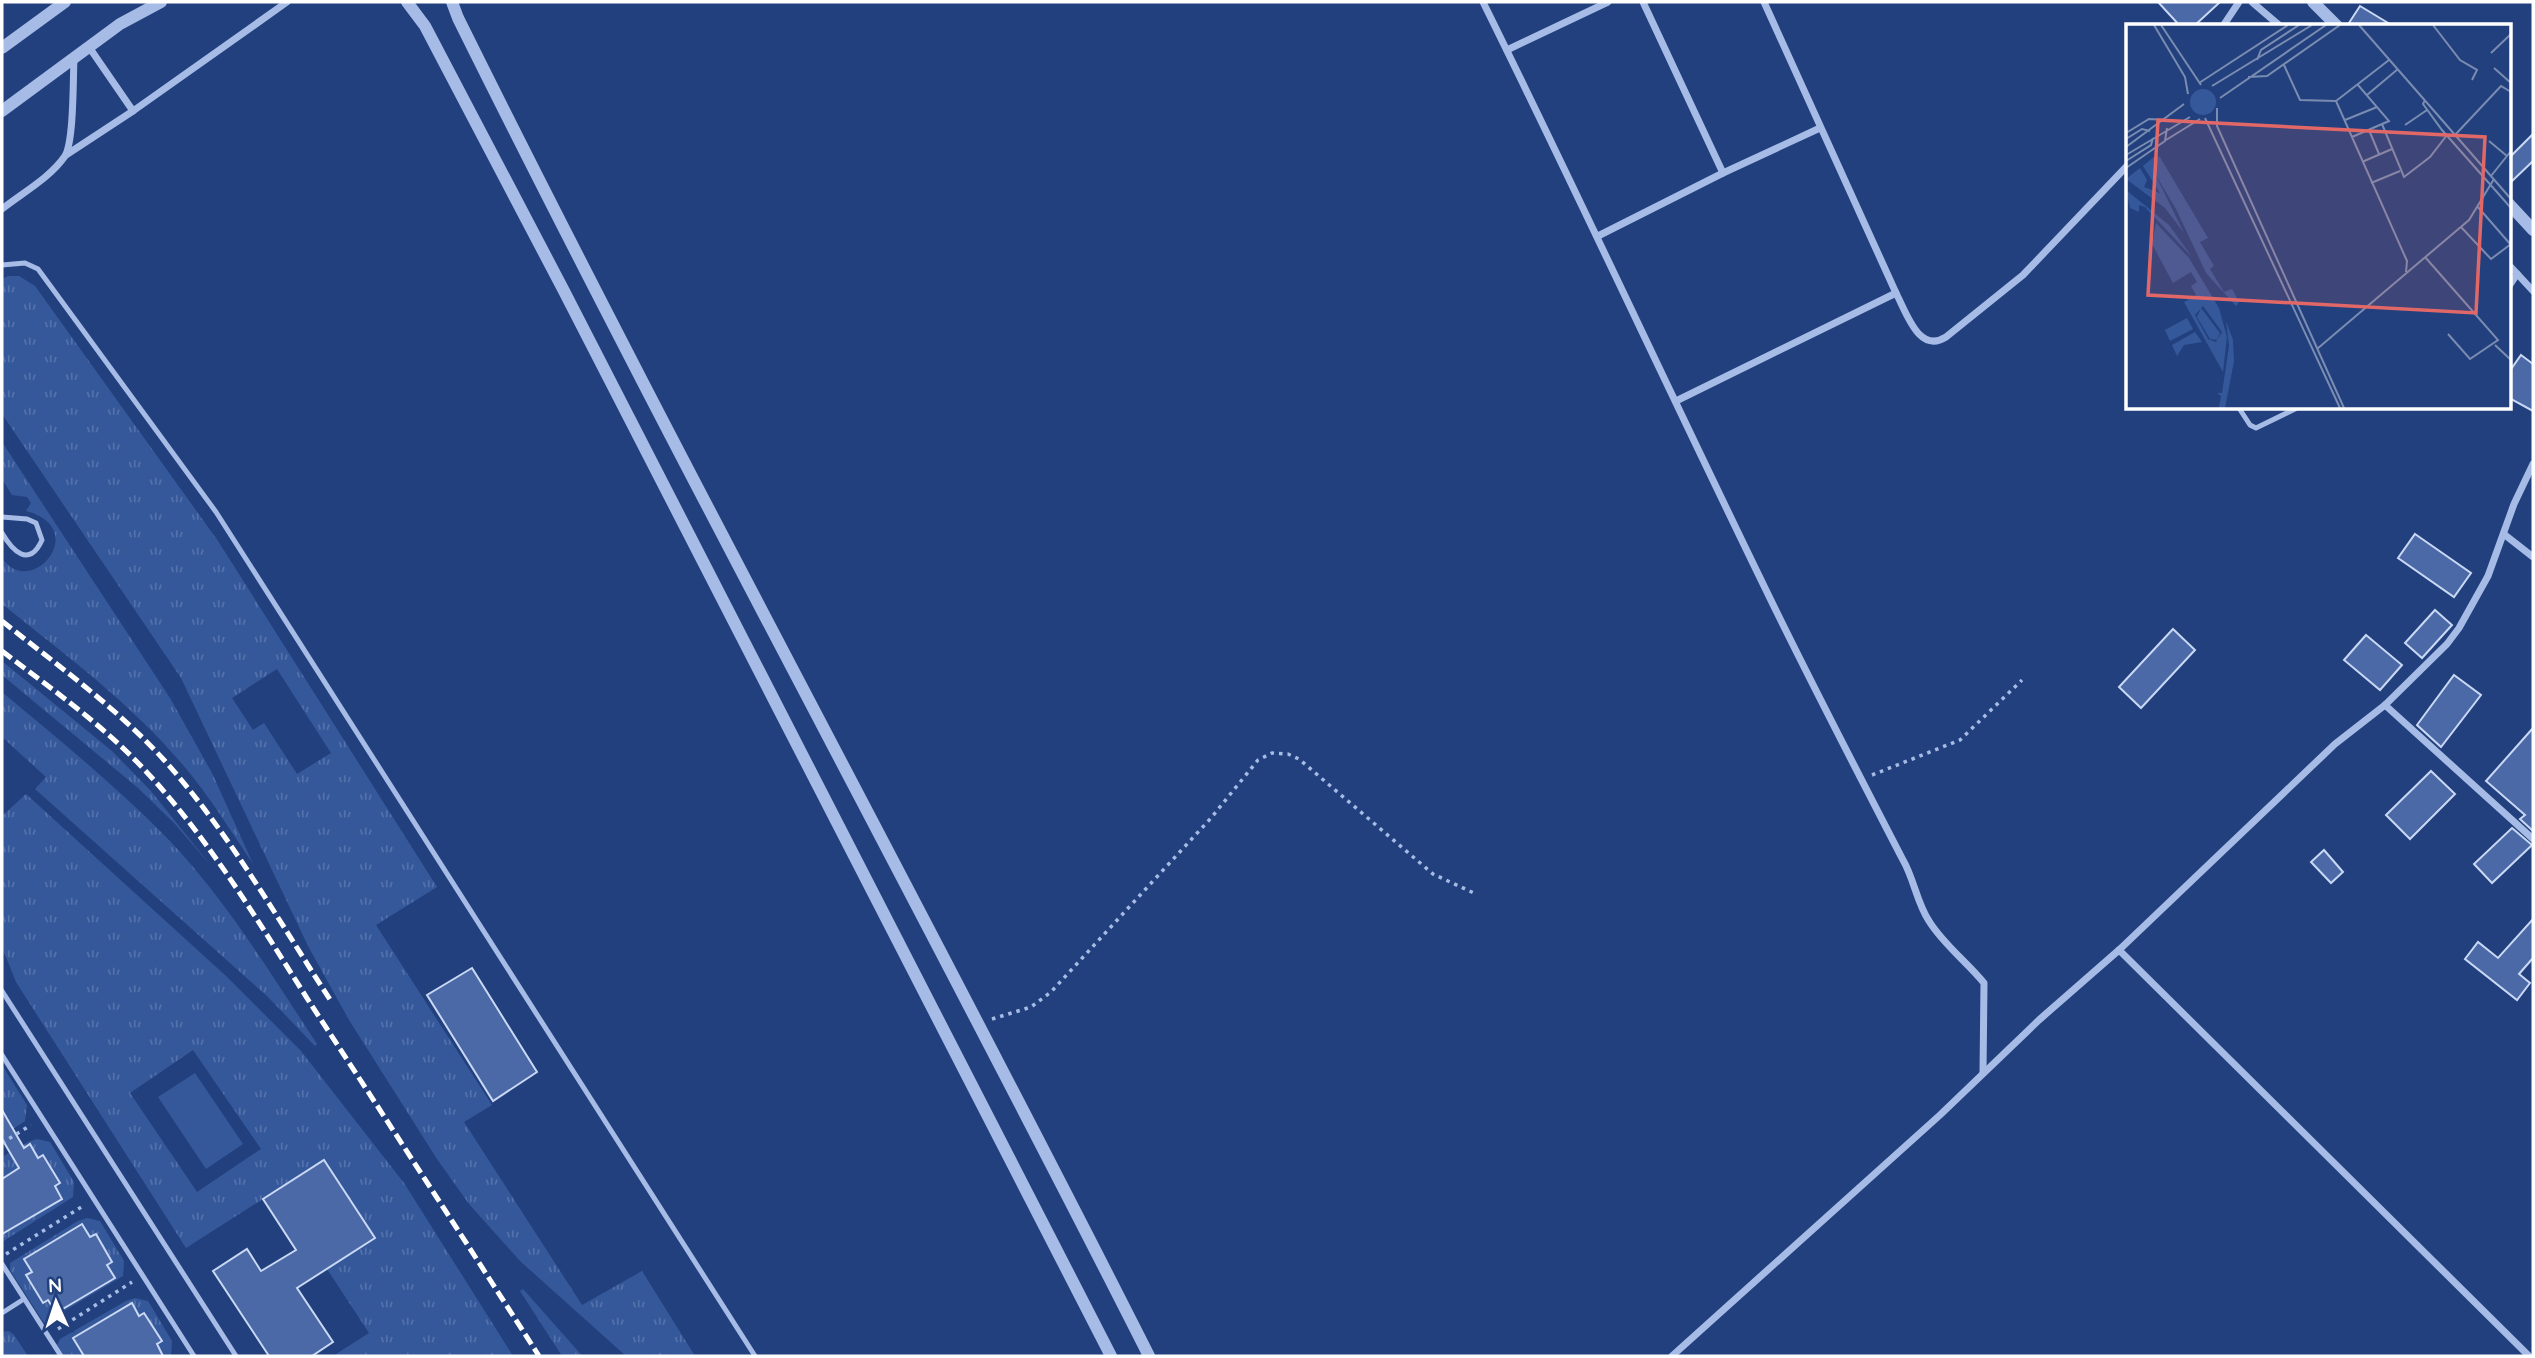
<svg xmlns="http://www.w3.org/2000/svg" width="2535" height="1358" font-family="Quicksand,sans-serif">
<defs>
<pattern id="grass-tufts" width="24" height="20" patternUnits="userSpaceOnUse" patternTransform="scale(1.75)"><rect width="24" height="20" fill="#35589b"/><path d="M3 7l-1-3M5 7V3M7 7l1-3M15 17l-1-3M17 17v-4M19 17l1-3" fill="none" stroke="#5371aa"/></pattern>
</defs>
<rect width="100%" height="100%" fill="#22407d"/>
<g fill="url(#grass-tufts)" fill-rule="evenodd">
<path d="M 8,276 L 19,276 L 35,286 L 218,541 L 437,887 L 376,925 L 492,1105 L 464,1122 L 582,1305 L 642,1271 L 695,1356 L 626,1356 L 520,1261 L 469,1204 L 437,1159 L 349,1020 L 308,946 L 181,678 L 2,414 L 2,279 ZM 277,669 L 331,753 L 297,774 L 264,723 L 253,730 L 232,698 Z"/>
<path d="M 2,442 L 170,698 L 212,773 L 253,864 C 236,839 220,813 202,789 C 148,716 72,660 2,604 L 2,558 C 31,601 92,528 26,511 L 31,503 L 27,497 L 12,495 L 2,479 Z"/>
<polygon points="2,661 112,751 151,791 212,867 175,824 138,788 2,675"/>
<path d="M 2,692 C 58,739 115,785 166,837 C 226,899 270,973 317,1044 L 315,1046 L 268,997 L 35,789 L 46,777 L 2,737 Z"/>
<path d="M 26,794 L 226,976 L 301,1051 L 404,1183 L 513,1356 L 333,1356 L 369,1333 L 327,1269 L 374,1238 L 324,1160 L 186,1248 L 16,982 L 2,947 L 2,816 ZM 193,1050 L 261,1149 L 197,1192 L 130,1093 Z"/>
<polygon points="2,1065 27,1105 25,1121 2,1136"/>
<polygon points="37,1139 50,1142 74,1182 73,1197 2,1242 2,1157 28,1142"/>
<polygon points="87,1218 100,1221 124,1261 123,1276 44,1323 10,1270 10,1263 78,1221"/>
<polygon points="523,1289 578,1351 582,1356 562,1356 520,1291"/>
<polygon points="135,1298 148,1301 172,1341 171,1356 63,1356 57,1345 60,1339 126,1301"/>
<polygon points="9,1331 14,1335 28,1356 2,1356 2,1332"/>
</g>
<polygon fill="#35589b" points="195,1073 243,1144 206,1169 158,1097"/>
<g fill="#4b69a6" stroke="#c9d8f5" stroke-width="2">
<polygon points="2158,2 2220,2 2194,26 2180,26"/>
<polygon points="2360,6 2393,26 2347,26"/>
<polygon points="2533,134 2533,161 2509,184 2509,158"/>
<polygon points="2521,355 2533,364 2533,411 2509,398 2509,372"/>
<polygon points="2415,534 2471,573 2454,597 2398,558"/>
<polygon points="2435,610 2452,625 2422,658 2405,643"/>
<polygon points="2173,629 2195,650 2141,708 2119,687"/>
<polygon points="2366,635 2402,665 2380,690 2344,660"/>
<polygon points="2454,675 2481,695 2441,747 2417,725"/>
<polygon points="2533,728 2533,831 2520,819 2525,815 2486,781"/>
<polygon points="2431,771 2455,794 2410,839 2386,815"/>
<polygon points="2512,828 2532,845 2492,883 2474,864"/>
<polygon points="2324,850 2343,872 2331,883 2311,862"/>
<polygon points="2533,919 2533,958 2519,974 2530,983 2517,1000 2465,959 2478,942 2498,958"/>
<polygon points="472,968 537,1072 493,1101 427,995"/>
<polygon points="2,1110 24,1148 30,1144 38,1158 43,1155 60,1183 55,1186 62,1199 2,1234 2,1179 19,1168 2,1139"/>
<polygon points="324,1160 375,1238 297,1288 333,1342 312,1356 269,1356 213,1271 247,1249 261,1271 296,1250 263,1199"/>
<polygon points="82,1224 90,1237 96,1234 112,1262 107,1265 115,1278 56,1313 48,1300 43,1303 26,1275 32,1272 24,1259"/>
<polygon points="132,1303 139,1316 144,1313 162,1341 157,1344 163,1356 84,1356 73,1338"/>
</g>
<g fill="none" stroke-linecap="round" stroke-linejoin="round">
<g stroke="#a6bce6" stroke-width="3.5" stroke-dasharray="3.5 5" stroke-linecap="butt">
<polyline points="1872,775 1960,740 2022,680"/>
<polyline points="992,1019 1031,1007 1051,992 1211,818 1258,760 1272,753 1288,754 1299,759 1433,874 1476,894"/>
<polyline points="2,1143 31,1125"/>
<polyline points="6,1254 83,1206"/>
<polyline points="58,1329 132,1282"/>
</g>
<g stroke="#a6bce6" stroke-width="5">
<polyline points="2,265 25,263 38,269 216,512 755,1356"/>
<polyline points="2239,408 2250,425 2256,428 2297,408"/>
<path d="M 2,517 L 27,519 L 36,523 L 42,540 C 29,569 12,550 2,533"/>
<polyline points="2,991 236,1356"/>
<polyline points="2,1055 194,1356"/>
<polyline points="2,1264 61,1356"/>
<polyline points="2,1313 24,1299"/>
</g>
<g stroke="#a6bce6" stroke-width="7">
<path d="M 1483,2 C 1579,196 1670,393 1765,588 C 1809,679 1856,769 1903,860 C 1914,879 1917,903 1929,921 C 1943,944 1967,962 1984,983 L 1983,1073"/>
<polyline points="1643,2 1723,173"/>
<path d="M 1764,2 L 1896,293 C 1907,314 1919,354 1946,337 L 2023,275 L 2127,166"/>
<polyline points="2252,2 2280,26"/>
<polyline points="2223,26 2239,2"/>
<polyline points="89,47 133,111"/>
<polyline points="1507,50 1608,2"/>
<polyline points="66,155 133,111 287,2"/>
<path d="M 2,209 C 22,193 50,178 65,156 C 74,141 73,78 74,58"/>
<polyline points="1598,236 1723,173 1820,128"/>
<polyline points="2509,265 2533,291"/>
<polyline points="2509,286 2517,274"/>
<polyline points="1676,401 1896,293"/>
<polyline points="2505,535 2533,557"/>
<polyline points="2385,705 2533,839"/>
<polyline points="2119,950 2529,1356"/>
<polyline points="1672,1356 1940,1115 2039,1020 2119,950 2335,744 2385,705 2447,644 2459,628 2488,576 2514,504 2533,464"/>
</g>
<g stroke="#a6bce6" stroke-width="12">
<polyline points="407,2 425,26 564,291 1111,1356"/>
<path d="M 452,2 L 458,18 C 681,468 923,908 1149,1356"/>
<polyline points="2313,2 2337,26"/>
<polyline points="2,48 65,2"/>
<polyline points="2,111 120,24 161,2"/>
<polyline points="2509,204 2533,230"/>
</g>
<g stroke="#fff" stroke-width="5" stroke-dasharray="12 5" stroke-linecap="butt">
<path d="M 2,621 C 57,665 116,707 164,760 C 229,832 278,920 331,1001"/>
<path d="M 2,651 C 49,687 99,722 140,765 C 208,836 259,923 312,1006 C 388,1122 464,1239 539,1356"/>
</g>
</g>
<g transform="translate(2126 24)">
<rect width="385" height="385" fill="#22407d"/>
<path d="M64 78a13 13 0 1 1 26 0a13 13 0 1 1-26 0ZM 29,132 L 34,133 L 82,214 L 74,218 L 88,242 L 84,245 L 98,268 L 106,265 L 113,278 L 110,282 L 80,249 L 50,185 L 28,148 L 58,209 L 39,184 L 0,155 L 14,144 L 21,156 L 18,163 L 34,169 L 17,142 ZM 0,166 L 43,201 L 66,233 L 19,183 L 13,181 L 13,188 L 4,184 ZM 30,199 L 63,234 L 93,284 L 101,313 L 97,348 L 58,278 L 70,271 L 65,262 L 71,258 L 65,248 L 47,259 L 26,220 ZM 77,282 L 96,308 L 90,318 L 82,315 L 69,291 ZM 75,284 L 94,309 L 91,316 L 84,315 L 71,293 ZM 61,294 L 67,305 L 44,317 L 39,306 ZM 100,297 L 107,316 L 108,337 L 99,384 L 93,384 L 95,372 L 91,369 L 96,369 L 103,322 ZM 69,308 L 76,318 L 58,321 L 51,332 L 46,321 Z" fill="#35589b" fill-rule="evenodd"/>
<path fill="none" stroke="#7a8cb1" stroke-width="2" d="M 28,1 L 59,53 L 62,70M 35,1 L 75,61M 233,1 L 385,175M 307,1 L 334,36 L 351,46 L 346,56M 365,29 L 385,10M 131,36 L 135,26 L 173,1M 263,36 L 210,77 L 281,237 L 280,248M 158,41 L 174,76 L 210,77M 368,44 L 385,59M 122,53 L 141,52 L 214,1M 73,59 L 162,1M 86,62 L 186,1M 241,71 L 272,45M 94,74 L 200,1M 299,76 L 297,80 L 316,106 L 385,184M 91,84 L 91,102 L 218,384M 79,94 L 214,384M 219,96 L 251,83M 256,100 L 278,153 L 304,133 L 321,111M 279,101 L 301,86M 243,106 L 253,130M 0,109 L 23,95 L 40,96M 329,111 L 375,62 L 385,68M 226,113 L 263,97 L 232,61M 0,115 L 16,105 L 24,107M 40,116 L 74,95M 363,117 L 381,132M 0,123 L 58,80M 0,131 L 64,93M 0,137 L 25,121 L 27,114M 236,138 L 266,125M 0,144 L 39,117 L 41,104M 365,152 L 385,127M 245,159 L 274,147M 351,182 L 385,221M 335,203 L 365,235 L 385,220M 299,233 L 372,316 L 344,335 L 322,310M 369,321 L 385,336M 191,325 L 343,196 L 368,155"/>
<path fill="#e26868" fill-opacity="0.15" stroke="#e26868" stroke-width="3.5" d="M 32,96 L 359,113 L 350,289 L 22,271 Z"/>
<rect width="385" height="385" fill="none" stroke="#fff" stroke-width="3.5"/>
</g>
<rect width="2535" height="1358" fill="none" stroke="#ffffff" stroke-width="7"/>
<g transform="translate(56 1302) rotate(357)" stroke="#22407d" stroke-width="5" paint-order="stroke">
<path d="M0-5L12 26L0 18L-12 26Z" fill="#ffffff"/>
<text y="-10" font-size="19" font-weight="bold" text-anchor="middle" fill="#ffffff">N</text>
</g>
</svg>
